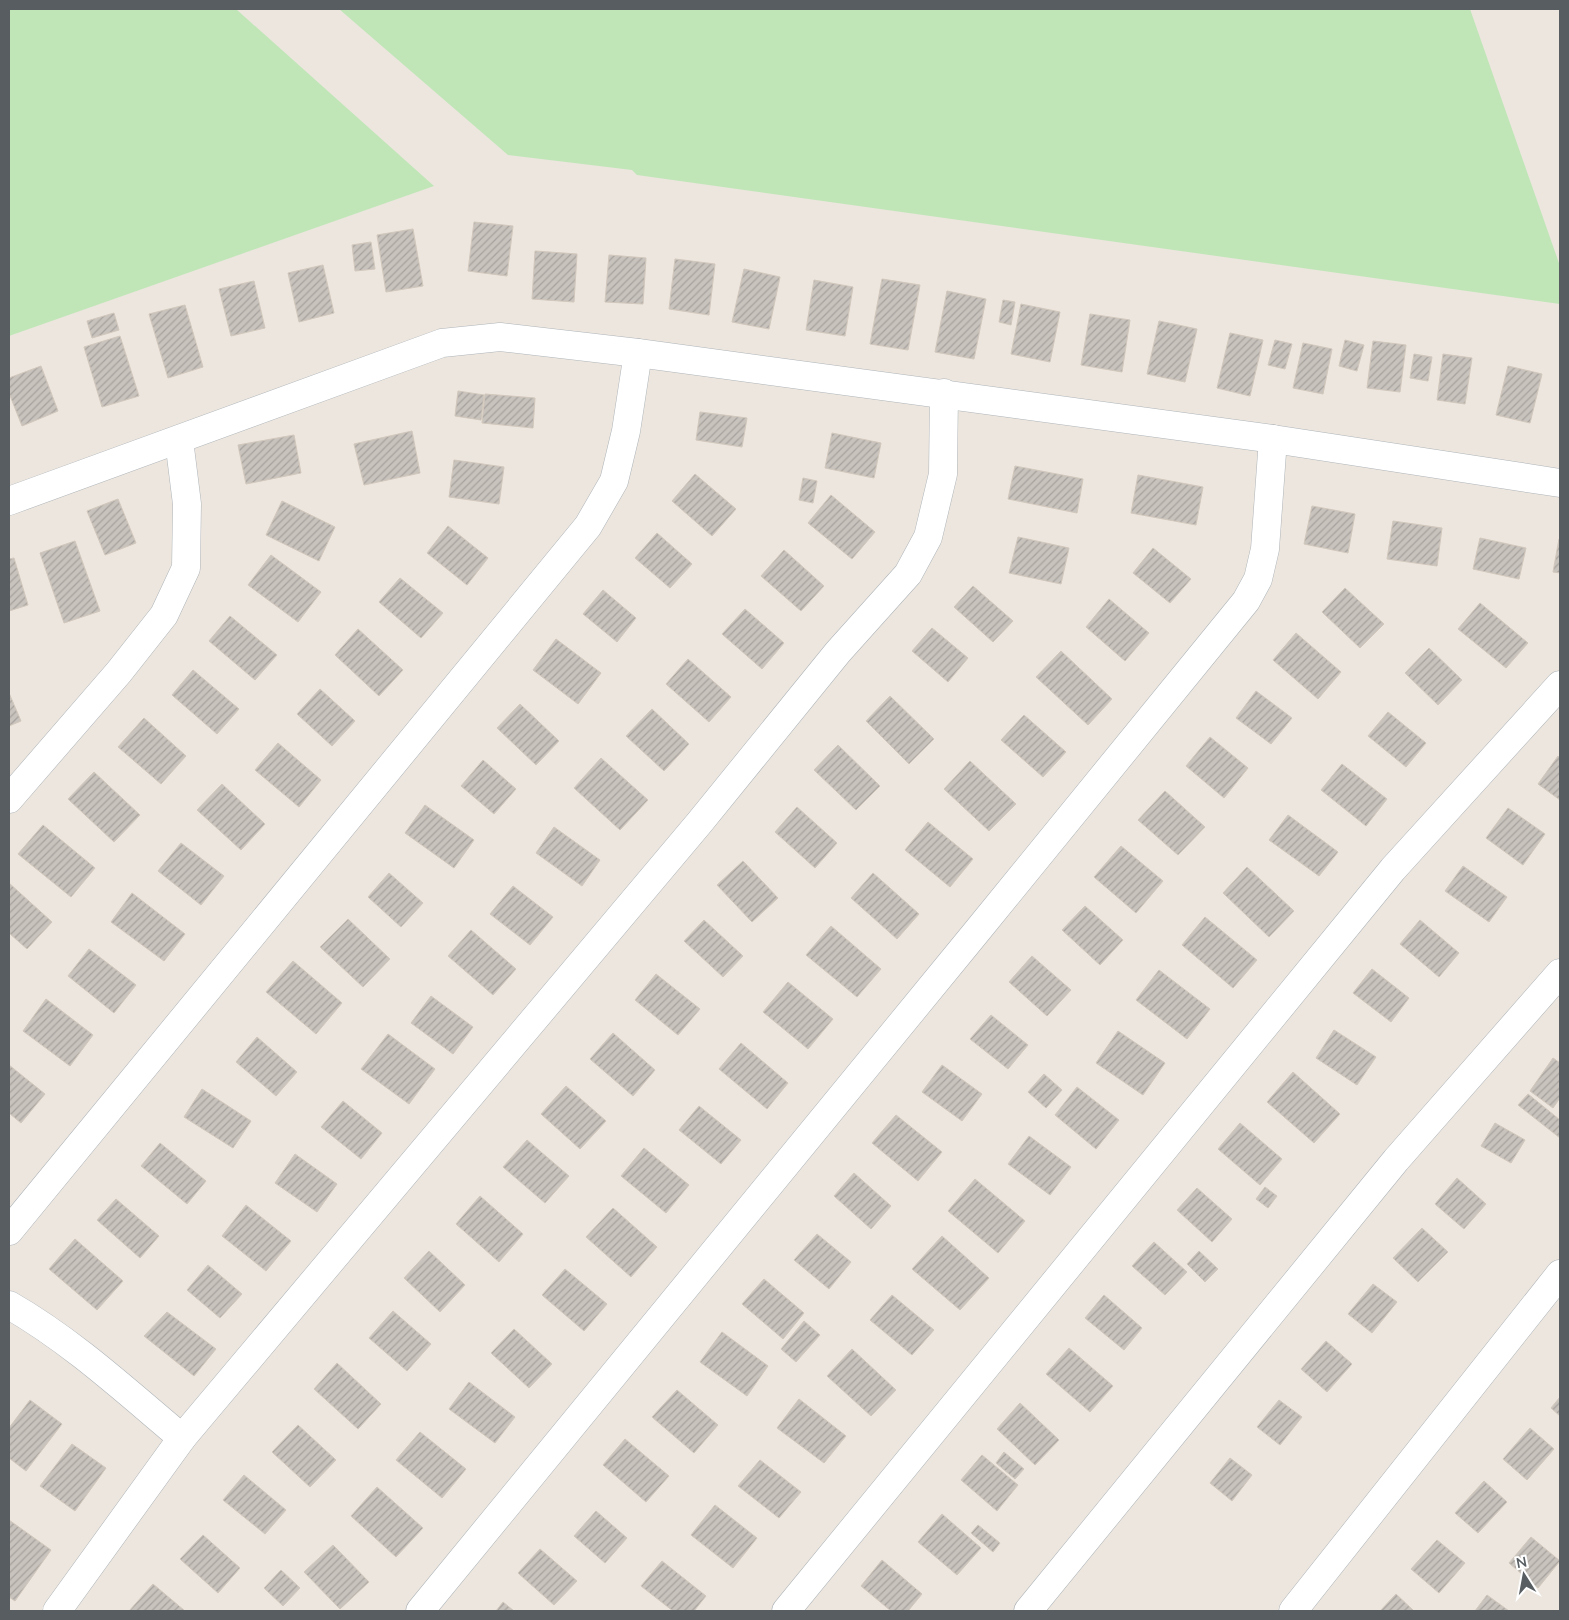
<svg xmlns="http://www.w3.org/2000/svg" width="1569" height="1620" font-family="Mulish,sans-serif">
<defs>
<pattern id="building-hatch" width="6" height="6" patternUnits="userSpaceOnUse" patternTransform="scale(1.25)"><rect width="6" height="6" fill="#c9c3bd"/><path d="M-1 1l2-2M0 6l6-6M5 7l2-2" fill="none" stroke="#a6a29d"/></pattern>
</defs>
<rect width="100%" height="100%" fill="#ece6de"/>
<g fill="#c0e6b8">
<polygon points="9,9 236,9 434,186 9,336"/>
<polygon points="339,9 1470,9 1560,266 1560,304 637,175 632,170 508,155"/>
</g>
<g fill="url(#building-hatch)" stroke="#d1c7bc">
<polygon points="474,222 513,226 507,276 468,271"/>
<polygon points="413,229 423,286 386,292 377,235"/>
<polygon points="371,242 375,269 355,271 352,245"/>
<polygon points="535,251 577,254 574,302 532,299"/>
<polygon points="609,255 646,258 643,304 605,302"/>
<polygon points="675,259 715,264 709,315 669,309"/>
<polygon points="323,265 334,313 299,322 288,273"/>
<polygon points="744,269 780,277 769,329 732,322"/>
<polygon points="882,279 920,285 908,350 870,344"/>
<polygon points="814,280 853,287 845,336 806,330"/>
<polygon points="254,281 265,328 231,336 219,289"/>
<polygon points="947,291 986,299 974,359 935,352"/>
<polygon points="1003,300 1015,302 1011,325 999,322"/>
<polygon points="1021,304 1060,312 1050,362 1011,354"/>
<polygon points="185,305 203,367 168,378 149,314"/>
<polygon points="114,313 119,330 92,338 87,321"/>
<polygon points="1090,314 1130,320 1122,372 1081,365"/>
<polygon points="1159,321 1197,329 1185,382 1147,374"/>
<polygon points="1230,333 1263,340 1250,396 1217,388"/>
<polygon points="120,336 139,396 102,407 84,347"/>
<polygon points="1275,340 1292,344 1285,369 1268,365"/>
<polygon points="1345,340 1364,345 1357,371 1339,366"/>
<polygon points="1373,341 1406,345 1400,392 1367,388"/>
<polygon points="1303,343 1332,349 1323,394 1293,388"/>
<polygon points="1414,354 1432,357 1428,381 1410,378"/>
<polygon points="1443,354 1472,358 1465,404 1437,400"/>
<polygon points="41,366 58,411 22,426 9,393 9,378"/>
<polygon points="1508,366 1542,374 1530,423 1496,415"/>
<polygon points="458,391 484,395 481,420 455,416"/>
<polygon points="485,394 535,398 533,428 482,423"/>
<polygon points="700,412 747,418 742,447 696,440"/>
<polygon points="412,431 420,473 364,485 354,444"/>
<polygon points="832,433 881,443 874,478 825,468"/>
<polygon points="294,435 301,473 246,484 238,445"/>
<polygon points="454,460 504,467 499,504 449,497"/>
<polygon points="1015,466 1083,479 1077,513 1008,499"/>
<polygon points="695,474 736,509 712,536 672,501"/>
<polygon points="1138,475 1203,487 1196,525 1131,513"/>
<polygon points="803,478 817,481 813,503 799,500"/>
<polygon points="831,495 875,532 852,559 808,523"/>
<polygon points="118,499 136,543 105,555 87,511"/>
<polygon points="282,501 335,527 319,561 266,535"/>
<polygon points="1312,506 1355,514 1348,553 1304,544"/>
<polygon points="1393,521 1442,528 1437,566 1387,559"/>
<polygon points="448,526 488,558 467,585 427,553"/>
<polygon points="657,533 692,564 670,588 635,558"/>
<polygon points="1018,537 1069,548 1061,584 1009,573"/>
<polygon points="1480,538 1526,548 1519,579 1473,569"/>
<polygon points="1559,539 1560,540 1560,573 1553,572"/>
<polygon points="75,541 100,611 64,623 40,553"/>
<polygon points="1153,548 1191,579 1170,603 1133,573"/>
<polygon points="784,550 824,586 801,611 761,576"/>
<polygon points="271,555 321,592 298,622 248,585"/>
<polygon points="14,558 28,605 9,611 9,559"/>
<polygon points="400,578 443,613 421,638 379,602"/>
<polygon points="973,586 1013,621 993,642 954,607"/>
<polygon points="1345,588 1384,624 1360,648 1322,612"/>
<polygon points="603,590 636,618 617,642 583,614"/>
<polygon points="1109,599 1149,633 1125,661 1086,627"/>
<polygon points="1480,603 1528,643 1506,668 1458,629"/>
<polygon points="745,609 784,643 762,669 722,634"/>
<polygon points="230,616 277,655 255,680 209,641"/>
<polygon points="932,628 968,658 948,682 912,651"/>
<polygon points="358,629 403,670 379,696 335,655"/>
<polygon points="1296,633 1341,672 1318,699 1273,660"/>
<polygon points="556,639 601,673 578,704 533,670"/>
<polygon points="1429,648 1462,680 1438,705 1405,673"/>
<polygon points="1061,651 1112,699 1088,725 1036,677"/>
<polygon points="688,659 731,697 709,722 666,684"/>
<polygon points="193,670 239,709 217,734 172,695"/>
<polygon points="320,689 355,721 332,746 297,714"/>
<polygon points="1256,691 1292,718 1271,744 1236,718"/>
<polygon points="9,693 21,721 9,726"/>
<polygon points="890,696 934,739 909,764 866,721"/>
<polygon points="520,704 559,741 536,765 497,728"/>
<polygon points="652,709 689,744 664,771 626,736"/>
<polygon points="1388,712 1426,743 1406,767 1368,736"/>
<polygon points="1024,715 1066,752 1043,777 1001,740"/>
<polygon points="144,718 186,756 161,784 118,747"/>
<polygon points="1210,737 1248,768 1224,798 1186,766"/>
<polygon points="278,743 321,780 299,807 255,770"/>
<polygon points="838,745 880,786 856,810 814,770"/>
<polygon points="1558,756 1560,758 1560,800 1538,784"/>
<polygon points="601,758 648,800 620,830 574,788"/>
<polygon points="483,760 516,789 494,814 461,786"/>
<polygon points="970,761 1016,804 989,831 944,789"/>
<polygon points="1342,764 1387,799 1366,826 1321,790"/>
<polygon points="94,772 140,815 114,842 68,799"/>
<polygon points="222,784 265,824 241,850 197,810"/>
<polygon points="1165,791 1205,827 1178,855 1138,820"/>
<polygon points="425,805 474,840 454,868 405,833"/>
<polygon points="797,807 837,843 815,868 775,832"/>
<polygon points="1508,808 1545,834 1523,865 1486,838"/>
<polygon points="1288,815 1338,852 1319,876 1269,840"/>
<polygon points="928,822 973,859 950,887 905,850"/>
<polygon points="43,825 95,868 71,897 18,854"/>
<polygon points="554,827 600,860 582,886 536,853"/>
<polygon points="181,843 224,876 201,905 158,871"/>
<polygon points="1121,846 1163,881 1136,913 1094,877"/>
<polygon points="743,861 778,898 752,922 717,885"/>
<polygon points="1463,866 1507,897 1489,922 1445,891"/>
<polygon points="1247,867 1294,911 1269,937 1223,893"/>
<polygon points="389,873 423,903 401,927 368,897"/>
<polygon points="873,873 919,914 897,939 851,898"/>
<polygon points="9,883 52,922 27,949 9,933"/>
<polygon points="513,886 553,917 530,945 490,914"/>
<polygon points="132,893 185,934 164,961 111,922"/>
<polygon points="1085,906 1123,940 1100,965 1062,930"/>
<polygon points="1205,917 1257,960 1233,988 1182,945"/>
<polygon points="348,919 390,959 363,987 320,947"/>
<polygon points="704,920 743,956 723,977 684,941"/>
<polygon points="1420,920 1459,953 1439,977 1400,944"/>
<polygon points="831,926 881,969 857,997 806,955"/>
<polygon points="471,930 516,969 493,995 448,956"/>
<polygon points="89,949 136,985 114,1013 68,976"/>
<polygon points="1032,956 1071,990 1047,1016 1009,982"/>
<polygon points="293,961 342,1003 316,1034 266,992"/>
<polygon points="1372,969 1409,998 1391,1022 1353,993"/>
<polygon points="1159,970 1210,1009 1187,1039 1136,1000"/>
<polygon points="656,974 700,1009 678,1035 635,1000"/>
<polygon points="788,982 833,1019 808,1049 763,1012"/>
<polygon points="431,996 473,1027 453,1054 411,1023"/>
<polygon points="46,999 93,1035 70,1066 23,1031"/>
<polygon points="991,1015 1028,1045 1008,1069 970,1039"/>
<polygon points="1334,1030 1376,1057 1357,1085 1316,1058"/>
<polygon points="1118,1031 1165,1063 1143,1095 1096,1063"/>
<polygon points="613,1033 655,1070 633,1096 590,1059"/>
<polygon points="388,1034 435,1069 409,1104 361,1069"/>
<polygon points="257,1037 297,1072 276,1096 236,1062"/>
<polygon points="741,1043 788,1083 767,1109 719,1069"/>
<polygon points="1553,1058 1560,1063 1560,1098 1553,1108 1530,1091"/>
<polygon points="9,1065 45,1094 21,1123 9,1113"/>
<polygon points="942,1065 982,1094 962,1121 922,1092"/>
<polygon points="1293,1072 1340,1114 1314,1143 1267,1102"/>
<polygon points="1044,1074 1062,1090 1046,1108 1028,1092"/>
<polygon points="566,1086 606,1121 580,1149 541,1114"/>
<polygon points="1077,1087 1119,1120 1096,1149 1055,1115"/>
<polygon points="202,1089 251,1121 233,1148 184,1117"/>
<polygon points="1528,1094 1560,1120 1560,1138 1518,1105"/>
<polygon points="343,1101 382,1133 361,1159 321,1127"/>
<polygon points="699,1106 741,1140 721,1164 679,1130"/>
<polygon points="896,1115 942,1152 918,1181 872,1143"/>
<polygon points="1240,1123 1282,1159 1260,1185 1218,1149"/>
<polygon points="1495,1123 1525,1140 1511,1163 1481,1146"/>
<polygon points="1029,1136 1071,1167 1050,1195 1008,1164"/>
<polygon points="527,1140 569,1176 545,1203 503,1167"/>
<polygon points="160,1143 206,1181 187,1204 141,1166"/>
<polygon points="644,1148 689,1185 666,1213 621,1176"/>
<polygon points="295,1154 337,1184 317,1212 275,1183"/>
<polygon points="854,1173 891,1206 871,1229 834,1196"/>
<polygon points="1457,1178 1486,1204 1464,1229 1435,1204"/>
<polygon points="975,1179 1025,1221 998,1253 948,1211"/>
<polygon points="1265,1187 1277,1196 1268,1208 1256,1199"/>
<polygon points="1197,1188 1232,1219 1212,1242 1177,1210"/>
<polygon points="480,1196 523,1234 499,1262 456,1224"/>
<polygon points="116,1199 159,1236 140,1258 97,1220"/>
<polygon points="246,1205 291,1241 266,1271 222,1236"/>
<polygon points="613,1208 657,1247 631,1277 586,1237"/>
<polygon points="1422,1228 1448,1252 1418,1282 1393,1258"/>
<polygon points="817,1234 851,1262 829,1289 794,1260"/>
<polygon points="942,1236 989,1278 960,1310 912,1269"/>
<polygon points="75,1239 123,1281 97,1310 49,1269"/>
<polygon points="1154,1242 1187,1272 1165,1295 1132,1266"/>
<polygon points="429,1251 465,1285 440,1312 404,1278"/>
<polygon points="1199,1251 1218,1269 1205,1282 1187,1264"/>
<polygon points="208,1265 242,1294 220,1318 187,1290"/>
<polygon points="565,1269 607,1304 584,1331 542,1295"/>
<polygon points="764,1279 804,1313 783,1339 742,1304"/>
<polygon points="1373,1284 1397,1302 1372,1333 1348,1314"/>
<polygon points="892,1295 934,1330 912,1355 870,1320"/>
<polygon points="1104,1295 1142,1328 1124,1350 1085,1318"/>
<polygon points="393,1311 431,1344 407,1371 369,1338"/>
<polygon points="167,1312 216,1349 194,1376 144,1336"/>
<polygon points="804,1321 820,1335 796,1362 781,1349"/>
<polygon points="514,1329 552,1364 529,1388 491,1353"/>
<polygon points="722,1332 768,1366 747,1396 700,1362"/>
<polygon points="1326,1341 1352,1364 1327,1392 1301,1369"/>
<polygon points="1069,1348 1113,1386 1090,1412 1046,1374"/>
<polygon points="852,1349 896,1390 871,1416 827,1376"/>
<polygon points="337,1363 381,1404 358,1429 314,1389"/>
<polygon points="469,1382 515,1417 495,1443 449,1409"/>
<polygon points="677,1390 718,1425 694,1453 652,1417"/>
<polygon points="1560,1397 1560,1416 1551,1408"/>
<polygon points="799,1399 846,1436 824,1463 777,1428"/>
<polygon points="30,1400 62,1424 26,1471 9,1458 9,1428"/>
<polygon points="1279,1400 1302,1417 1280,1445 1257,1427"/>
<polygon points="1020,1403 1059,1440 1035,1465 997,1429"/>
<polygon points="298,1425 336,1460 310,1487 272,1452"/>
<polygon points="1530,1428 1554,1449 1527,1480 1503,1459"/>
<polygon points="420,1432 466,1469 442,1498 396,1460"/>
<polygon points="625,1439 669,1476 646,1502 603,1465"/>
<polygon points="72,1444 106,1468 75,1511 40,1486"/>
<polygon points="1004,1452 1024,1469 1015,1479 996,1463"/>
<polygon points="982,1455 1018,1485 997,1511 961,1480"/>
<polygon points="1230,1458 1252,1475 1232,1501 1210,1483"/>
<polygon points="760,1460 801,1492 779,1518 738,1486"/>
<polygon points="244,1475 286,1510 265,1534 223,1500"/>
<polygon points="1484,1481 1507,1502 1478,1533 1455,1513"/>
<polygon points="377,1487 423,1528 396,1557 351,1516"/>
<polygon points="715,1505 757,1538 733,1568 691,1535"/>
<polygon points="596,1511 627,1538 605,1563 574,1536"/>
<polygon points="942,1514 981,1548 957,1575 918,1542"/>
<polygon points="9,1520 51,1550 15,1601 9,1597"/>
<polygon points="978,1525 1000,1543 993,1552 971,1533"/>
<polygon points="203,1535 240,1568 218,1593 180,1559"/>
<polygon points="1531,1537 1560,1561 1538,1588 1509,1563"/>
<polygon points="1437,1540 1465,1563 1439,1593 1411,1569"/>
<polygon points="333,1545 369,1582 340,1609 304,1572"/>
<polygon points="540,1549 577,1581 554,1605 518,1573"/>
<polygon points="882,1560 922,1594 908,1611 891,1611 861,1586"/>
<polygon points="662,1561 706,1596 694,1611 673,1611 641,1586"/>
<polygon points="281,1570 300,1588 283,1606 264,1588"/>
<polygon points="153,1584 185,1611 129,1611"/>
<polygon points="1396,1594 1414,1611 1380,1611"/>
<polygon points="1487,1595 1509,1611 1475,1611"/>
<polygon points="503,1602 514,1611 496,1611"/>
</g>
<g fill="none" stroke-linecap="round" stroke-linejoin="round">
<defs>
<g id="minor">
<polyline points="9,501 442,343 500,337 638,353 1273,439 1560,483"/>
<polyline points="9,799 119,672 164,615 186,568 187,504 179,440"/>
<polyline points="9,1231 588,526 614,481 626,431 638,353"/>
<path d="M 9,1305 C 72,1341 127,1392 182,1438"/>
<polyline points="57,1611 182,1438 700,822 838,652 908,574 928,537 943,474 944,393"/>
<polyline points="420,1611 978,930 1246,601 1258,579 1265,549 1273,439"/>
<polyline points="786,1611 1393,869 1560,685"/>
<polyline points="1028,1611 1396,1160 1560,973"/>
<polyline points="1293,1611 1560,1274"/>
</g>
</defs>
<use href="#minor" stroke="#afb4b8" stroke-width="29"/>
<use href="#minor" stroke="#fff" stroke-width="28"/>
</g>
<rect width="1569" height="1620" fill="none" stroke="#575d61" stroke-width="20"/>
<g transform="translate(1524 1575) rotate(349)" stroke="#ffffff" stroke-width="4" paint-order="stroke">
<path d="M0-4L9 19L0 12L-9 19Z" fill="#575d61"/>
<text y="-8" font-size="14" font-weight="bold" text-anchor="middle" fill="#575d61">N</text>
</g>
</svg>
